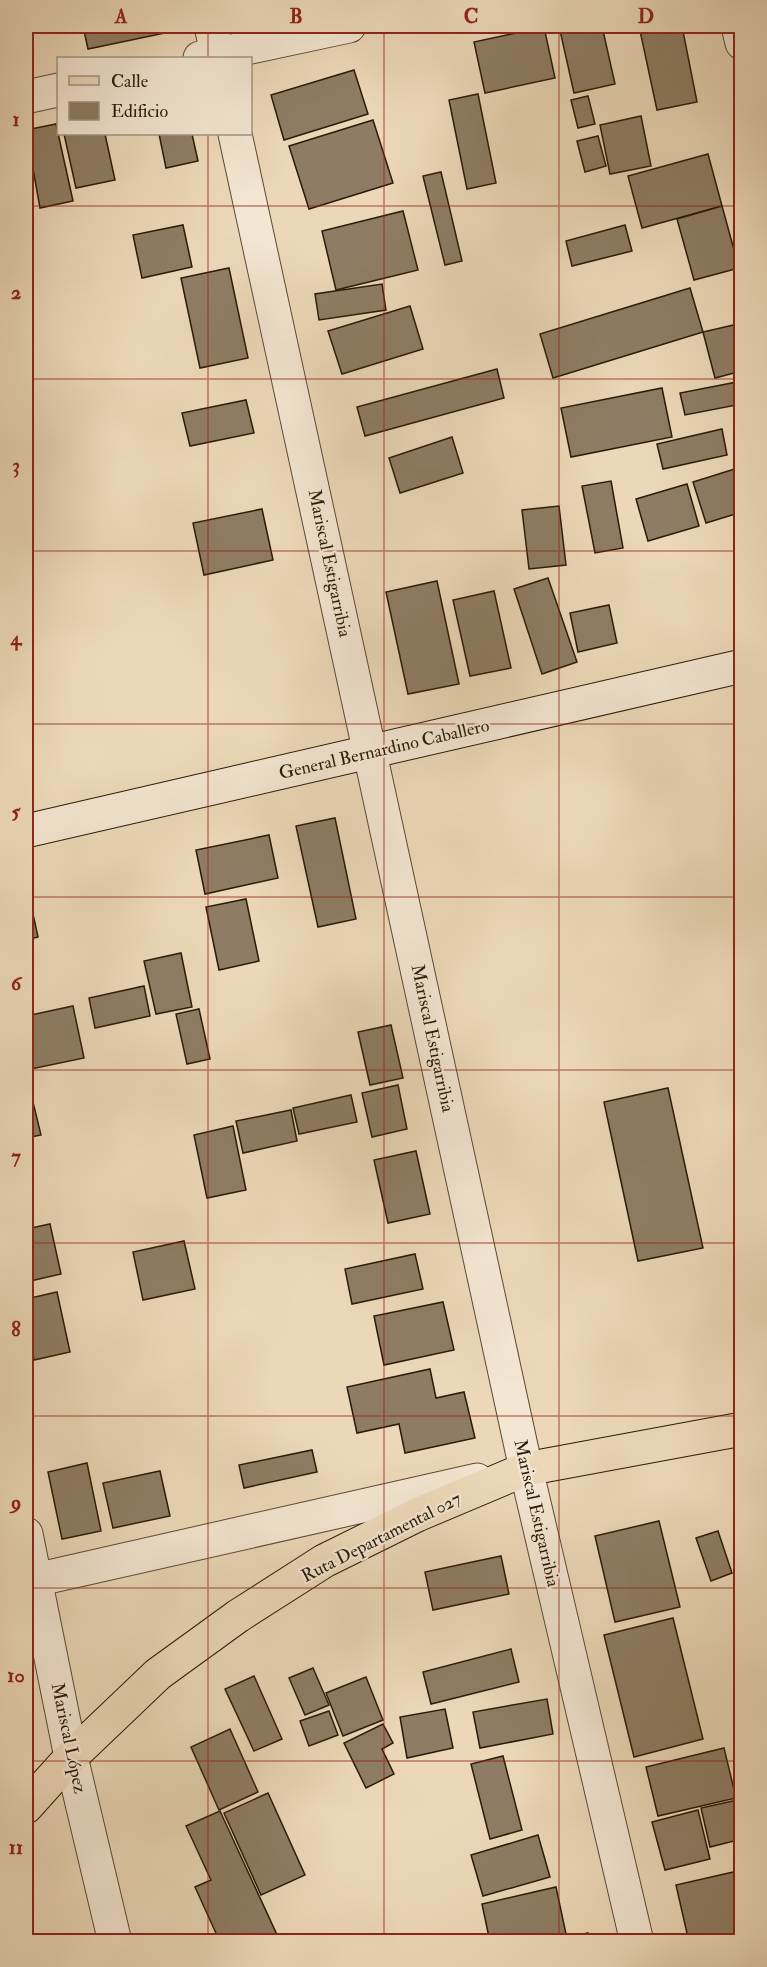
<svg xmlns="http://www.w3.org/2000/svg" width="767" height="1967" font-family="'IM FELL Double Pica',serif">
<rect width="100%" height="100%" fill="#ecd8b9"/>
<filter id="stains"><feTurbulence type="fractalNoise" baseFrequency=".00333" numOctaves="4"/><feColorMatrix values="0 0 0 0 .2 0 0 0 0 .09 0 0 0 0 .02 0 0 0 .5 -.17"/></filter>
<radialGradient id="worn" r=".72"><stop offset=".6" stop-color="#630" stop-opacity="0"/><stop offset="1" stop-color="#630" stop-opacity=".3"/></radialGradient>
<g fill="#8e7d64" stroke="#291b07" stroke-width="1.5">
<polygon points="83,26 163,26 165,33 88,49"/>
<polygon points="559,26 602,26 615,84 574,93"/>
<polygon points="639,26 682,26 697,102 657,110"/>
<polygon points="544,27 555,78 485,93 474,42"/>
<polygon points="354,70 368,114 284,140 271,95"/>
<polygon points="478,94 496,183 467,189 449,100"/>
<polygon points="588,96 595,124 578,128 571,100"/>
<polygon points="641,116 651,166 610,174 600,125"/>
<polygon points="373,120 393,183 309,209 289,146"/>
<polygon points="56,124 73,201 40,208 26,130"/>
<polygon points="64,134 105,134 115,180 76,188"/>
<polygon points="159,134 192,134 198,161 166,168"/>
<polygon points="598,136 606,166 585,172 577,141"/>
<polygon points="708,154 722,206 642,228 628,176"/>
<polygon points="441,172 462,261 445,265 423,176"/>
<polygon points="722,206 739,268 694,280 677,219"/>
<polygon points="403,211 418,270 336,290 322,231"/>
<polygon points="183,225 192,267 142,278 133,235"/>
<polygon points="625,225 632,251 572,266 566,241"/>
<polygon points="229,268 248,358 200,368 181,278"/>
<polygon points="382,284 386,310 319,320 315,294"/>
<polygon points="690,288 703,332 553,378 540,334"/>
<polygon points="410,306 423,349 342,374 328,331"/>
<polygon points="742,323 742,371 715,378 703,332"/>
<polygon points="497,369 504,398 365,436 357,407"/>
<polygon points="742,381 742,404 685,415 680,393"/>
<polygon points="662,388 672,437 571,457 561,408"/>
<polygon points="246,400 254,433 190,446 182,413"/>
<polygon points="722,429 727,455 663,469 657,444"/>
<polygon points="452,437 463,473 400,493 389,458"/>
<polygon points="741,467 742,512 706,523 693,482"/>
<polygon points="611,481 623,548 595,553 582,486"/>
<polygon points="687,484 699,526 648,541 636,499"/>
<polygon points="559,506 566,565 529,569 522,510"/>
<polygon points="262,509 273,560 204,575 193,523"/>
<polygon points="548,578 577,662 542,674 514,589"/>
<polygon points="437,581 459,684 408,694 386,592"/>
<polygon points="494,591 511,668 470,676 453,600"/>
<polygon points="609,605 617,643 578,652 570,613"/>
<polygon points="335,818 356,919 318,927 296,826"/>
<polygon points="269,835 278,878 205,894 196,850"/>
<polygon points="26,891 28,891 38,937 26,940"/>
<polygon points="246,899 259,961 219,970 206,907"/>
<polygon points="181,953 192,1007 156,1014 144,961"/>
<polygon points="144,986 150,1016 95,1028 89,998"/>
<polygon points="73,1006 84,1058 26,1070 31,1094 26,1095 26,1016"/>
<polygon points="199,1009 210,1059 187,1064 176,1014"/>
<polygon points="391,1025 403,1078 370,1085 358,1032"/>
<polygon points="398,1085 407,1129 372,1137 362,1093"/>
<polygon points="668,1088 703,1248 638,1261 604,1102"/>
<polygon points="31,1094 41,1135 26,1138 26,1095"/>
<polygon points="351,1095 357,1122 299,1134 293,1108"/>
<polygon points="291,1110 297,1141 243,1153 236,1121"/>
<polygon points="233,1126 246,1190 207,1198 194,1135"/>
<polygon points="416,1151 430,1214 388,1223 374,1160"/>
<polygon points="50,1224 61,1274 26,1282 26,1229"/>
<polygon points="184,1241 195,1289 143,1300 133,1252"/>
<polygon points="415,1254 423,1289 352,1304 345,1269"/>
<polygon points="57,1292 70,1352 34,1360 26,1320 26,1299"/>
<polygon points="443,1302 454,1350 384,1365 374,1316"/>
<polygon points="430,1369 436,1398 464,1392 475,1438 405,1453 399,1424 357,1433 347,1387"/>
<polygon points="312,1450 317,1472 244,1488 239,1465"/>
<polygon points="87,1463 101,1531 62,1539 48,1472"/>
<polygon points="160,1471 170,1516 113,1528 103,1483"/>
<polygon points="659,1521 680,1607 615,1622 595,1536"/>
<polygon points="718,1531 732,1573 711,1581 696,1538"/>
<polygon points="501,1556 509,1594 433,1610 425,1572"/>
<polygon points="673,1618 703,1739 634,1757 604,1635"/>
<polygon points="511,1649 519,1682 431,1704 423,1672"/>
<polygon points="313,1668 329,1705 305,1715 289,1678"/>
<polygon points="254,1676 282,1739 254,1751 225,1689"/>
<polygon points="366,1677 383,1720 343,1736 326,1693"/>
<polygon points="547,1699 553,1734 480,1748 473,1712"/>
<polygon points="445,1709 453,1748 407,1758 400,1717"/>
<polygon points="329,1711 338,1735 309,1746 300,1721"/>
<polygon points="383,1724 393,1743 382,1749 394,1774 366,1788 344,1743"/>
<polygon points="230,1729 258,1792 219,1810 191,1747"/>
<polygon points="724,1748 736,1798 658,1816 646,1767"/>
<polygon points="503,1756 522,1830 490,1839 471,1764"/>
<polygon points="268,1793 305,1875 261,1895 224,1813"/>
<polygon points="742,1799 742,1839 710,1847 701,1808"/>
<polygon points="698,1810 710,1859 665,1870 652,1822"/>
<polygon points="220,1811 278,1937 268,1942 220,1942 195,1887 211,1880 186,1826"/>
<polygon points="538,1835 550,1877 483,1896 471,1855"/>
<polygon points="742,1870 742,1942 689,1942 676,1885"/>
<polygon points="556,1887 566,1934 533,1942 490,1942 482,1904"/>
<polygon points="588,1933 590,1942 549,1942"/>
</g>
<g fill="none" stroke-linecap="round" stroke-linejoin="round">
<defs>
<g id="street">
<polyline points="211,26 218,58"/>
<polyline points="738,26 742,43"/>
<polyline points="200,58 349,26"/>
<polyline points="26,97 58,90"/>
<polyline points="235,134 526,1469 637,1942"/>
<polyline points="26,1534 71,1757 115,1942"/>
<polyline points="26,1582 477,1480"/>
</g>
<polyline id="secondary" points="26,831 742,666"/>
<polyline id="primary" points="26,1807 71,1757 158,1674 238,1616 324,1561 417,1515 526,1469 742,1429"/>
</defs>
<use href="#street" stroke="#5a4a34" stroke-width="35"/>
<use href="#secondary" stroke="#291b07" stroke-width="35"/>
<use href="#primary" stroke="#291b07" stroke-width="35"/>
<use href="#street" stroke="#f3e6d2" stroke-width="33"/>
<use href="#secondary" stroke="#f3e6d2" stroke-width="33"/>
<use href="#primary" stroke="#ecd8b9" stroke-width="33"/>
</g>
<path fill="none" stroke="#8f2418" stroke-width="1.5" stroke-opacity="0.55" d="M 208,26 L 208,58M 384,26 L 384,1942M 559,26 L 559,1942M 208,134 L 208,1942M 26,206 L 742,206M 26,379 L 742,379M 26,551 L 742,551M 26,724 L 742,724M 26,897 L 742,897M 26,1070 L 742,1070M 26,1243 L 742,1243M 26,1416 L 742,1416M 26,1588 L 742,1588M 26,1761 L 742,1761"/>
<g text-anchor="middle" stroke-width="4.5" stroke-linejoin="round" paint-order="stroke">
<g font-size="18" fill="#291b07" stroke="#f3e6d2">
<text transform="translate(330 563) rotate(78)" y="6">Mariscal Estigarribia</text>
<text transform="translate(384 749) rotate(-13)" y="6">General Bernardino Caballero</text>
<text transform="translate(433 1038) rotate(78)" y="6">Mariscal Estigarribia</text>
<text transform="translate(537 1513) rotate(77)" y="6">Mariscal Estigarribia</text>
<text transform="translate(381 1537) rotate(-27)" y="6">Ruta Departamental 027</text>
<text transform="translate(69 1738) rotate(78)" y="6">Mariscal López</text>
</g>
</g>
<rect width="767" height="1967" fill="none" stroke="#ecd8b9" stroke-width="66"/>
<rect x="57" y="57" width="195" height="78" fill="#f3e6d2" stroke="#a29581" stroke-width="1.5"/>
<rect x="69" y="76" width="30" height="9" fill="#ecd8b9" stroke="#a29581" stroke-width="1.5"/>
<text x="111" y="87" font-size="18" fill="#291b07">Calle</text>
<rect x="69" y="102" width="30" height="18" fill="#8e7d64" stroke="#a29581" stroke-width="1.5"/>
<text x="111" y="117" font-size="18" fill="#291b07">Edificio</text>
<rect x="33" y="33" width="701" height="1901" fill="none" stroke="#8f2418" stroke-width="2"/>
<g font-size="20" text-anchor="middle" font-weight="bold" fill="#8f2418">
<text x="121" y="23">A</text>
<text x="296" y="23">B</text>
<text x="471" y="23">C</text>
<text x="646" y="23">D</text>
<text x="16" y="126">1</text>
<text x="16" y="299">2</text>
<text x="16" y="472">3</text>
<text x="16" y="645">4</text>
<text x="16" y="818">5</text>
<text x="16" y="990">6</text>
<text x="16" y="1163">7</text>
<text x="16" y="1336">8</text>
<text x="16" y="1509">9</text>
<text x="16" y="1682">10</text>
<text x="16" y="1854">11</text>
</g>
<rect width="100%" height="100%" filter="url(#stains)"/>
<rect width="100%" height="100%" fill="url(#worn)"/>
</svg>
